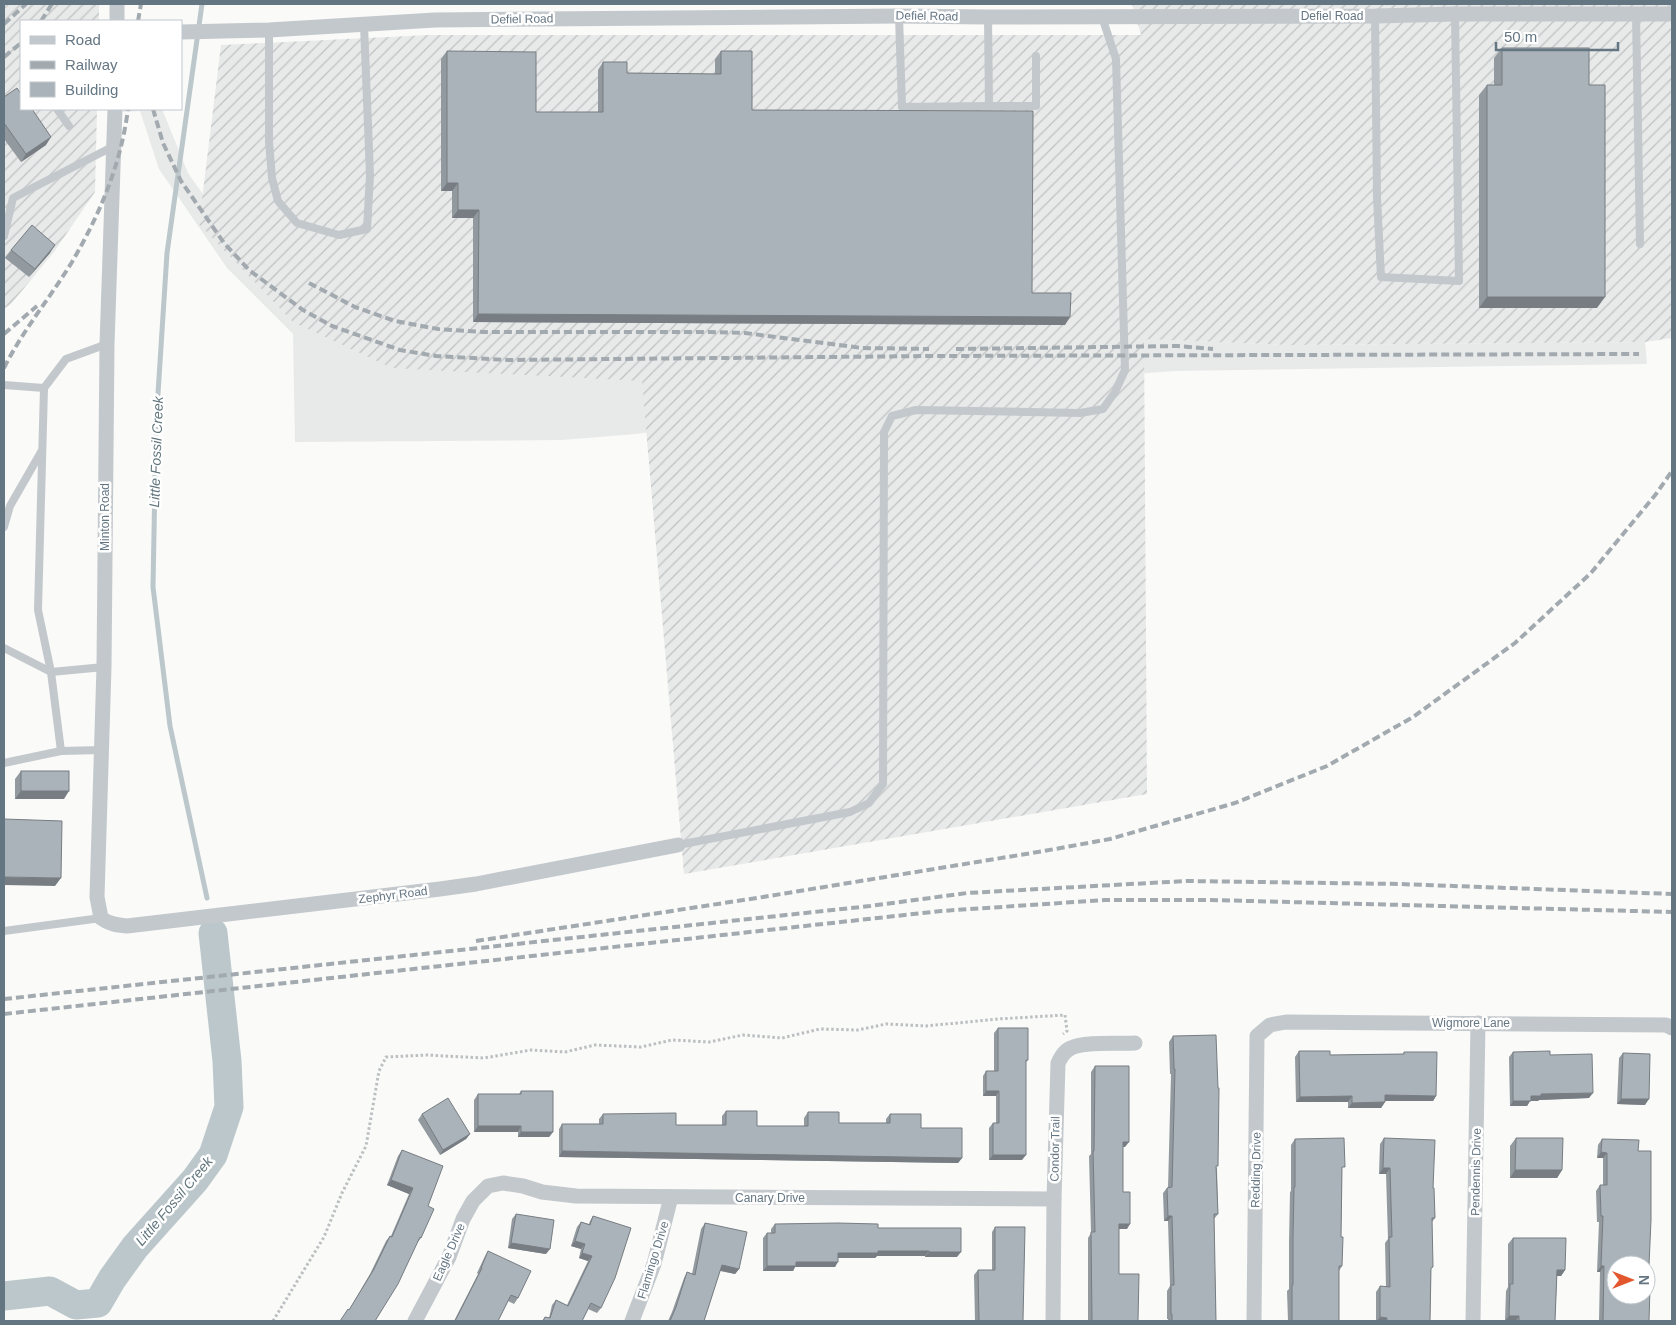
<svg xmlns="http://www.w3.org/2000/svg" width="1676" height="1325" font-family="Arial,sans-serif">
<defs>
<pattern id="industrial-furrows" width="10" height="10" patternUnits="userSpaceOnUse" patternTransform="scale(1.25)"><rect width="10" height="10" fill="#e8e9e9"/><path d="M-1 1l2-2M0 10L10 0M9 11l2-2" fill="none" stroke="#c0c1c2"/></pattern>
</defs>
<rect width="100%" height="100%" fill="#fafaf8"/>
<polygon fill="#e8e9e9" points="124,109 162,109 188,173 232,235 1151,339 1289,345 1645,342 1647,364 1175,371 1134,374 784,414 635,434 562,440 295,442 293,334 227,268 159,169 140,111 123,112"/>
<g fill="url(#industrial-furrows)">
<polygon points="4,4 99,4 99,21 21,21 21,109 97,109 95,192 54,252 11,304 4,309"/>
<polygon points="1132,4 1672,4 1672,338 1645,342 1289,345 1144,339 1147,794 684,874 642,381 392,368 293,322 199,224 221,45 429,35 1141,35"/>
</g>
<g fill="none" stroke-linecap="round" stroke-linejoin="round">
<polyline stroke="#bbc7cb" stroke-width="5" points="202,4 167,253 156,425 153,587 170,726 207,898"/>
<polyline stroke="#bbc7cb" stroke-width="29" points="4,1296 50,1291 76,1305 98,1303 112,1279 135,1247 195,1180 213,1155 229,1107 227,1061 213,933"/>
<polyline stroke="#bbbfc2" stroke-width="3" stroke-dasharray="2.5 2.5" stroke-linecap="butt" points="273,1321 324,1237 342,1193 366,1146 379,1071 386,1057 426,1055 484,1058 531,1050 565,1052 595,1045 641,1047 672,1040 709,1042 743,1035 782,1038 820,1029 858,1030 886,1024 926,1026 998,1019 1065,1015 1067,1031 1063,1034"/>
<g stroke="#c3c8cc" stroke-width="8">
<polyline points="1636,14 1640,244"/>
<polyline points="899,16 902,107 989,106"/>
<polyline points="1375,16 1377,198 1381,277 1459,281 1455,14"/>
<polyline points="988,17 989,106 1036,106 1036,56"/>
<polyline points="269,30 269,141 272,178 278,201 297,223 339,235 367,229 370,175 364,25"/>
<polyline points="57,109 69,126"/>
<polyline points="4,236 13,198 114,146"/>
<polyline points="4,385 44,388"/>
<polyline points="4,527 10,506 41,452"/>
<polyline points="4,648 51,672 104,667"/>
<polyline points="61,751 51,672 38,610 44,388 66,359 107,344"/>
<polyline points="4,763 61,751 102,750"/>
<polyline points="678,845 850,812 869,803 883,784 884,432 892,416 916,410 1080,413 1103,409 1115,392 1125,370 1116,59 1102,17"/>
<polyline points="4,931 101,918"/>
</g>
<g stroke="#c3c8cc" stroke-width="15">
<polyline points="117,4 117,21"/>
<polyline points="181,32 269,30 435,20 899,16 988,17 1375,16 1455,14 1672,14"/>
<path d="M 115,109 L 107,344 L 104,667 L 97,897 L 101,918 C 109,924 117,925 127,926 L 440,889 L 476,884 L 678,845"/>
<polyline points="415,1321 449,1257 463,1219 473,1201 488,1186 503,1183 523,1186 542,1192 576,1196 1054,1199"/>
<polyline points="632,1321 654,1264 671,1197"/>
<path d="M 1053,1321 L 1054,1199 L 1058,1063 C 1061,1057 1064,1051 1071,1048 C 1085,1041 1118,1044 1135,1043"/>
<polyline points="1254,1321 1257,1036 1270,1025 1286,1022 1666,1025 1672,1028"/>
<polyline points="1473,1321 1478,1023"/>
</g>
<g stroke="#a2aab0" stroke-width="4" stroke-dasharray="8 4" stroke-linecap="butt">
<polyline points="41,21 52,4"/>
<polyline points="138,21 141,4"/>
<polyline points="4,24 26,4"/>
<polyline points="4,57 21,43"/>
<polyline points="153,109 163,143 181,181 224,243 249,270 303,310 332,326 400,350 436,356 508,360 932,356 1639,354"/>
<polyline points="309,283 355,307 395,321 438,329 483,332 710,332 745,333 862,348 929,349"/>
<polyline points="4,334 37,306"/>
<polyline points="956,349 1178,346 1213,349"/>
<path d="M 4,368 C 23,330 50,298 72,262 C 100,214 121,164 128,109"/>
<polyline points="476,941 763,897 1044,851 1110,839 1235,803 1327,766 1413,717 1515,643 1591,573 1656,494 1672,471"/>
<polyline points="4,999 870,906 967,893 1186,881 1399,884 1672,894"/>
<polyline points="4,1014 941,911 1105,900 1211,900 1672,912"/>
</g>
</g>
<g fill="#929a9f">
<polygon points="1502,48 1589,85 1597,308 1479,308 1479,95 1487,85 1494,85 1494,58"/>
<polygon points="447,51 536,112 598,112 598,70 603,62 627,73 715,74 715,59 721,51 752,110 1032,293 1065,325 473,322 473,218 452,218 452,191 441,191 441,59"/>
<polygon points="4,97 46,145 21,162 4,139"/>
<polygon points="11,250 50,253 29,277 5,258"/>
<polygon points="21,771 64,799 15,799 15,779"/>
<polygon points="998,1028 1028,1060 1026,1062 1022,1160 989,1160 989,1128 993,1123 996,1123 996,1096 983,1096 983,1076 986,1071 994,1071 994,1033"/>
<polygon points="1173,1036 1217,1169 1218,1214 1214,1219 1216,1321 1168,1321 1168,1319 1167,1319 1167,1291 1170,1286 1168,1221 1164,1221 1163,1193 1167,1188 1168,1188 1171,1074 1170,1074 1169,1042"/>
<polygon points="1299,1051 1330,1055 1403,1054 1404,1052 1436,1096 1433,1101 1385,1101 1385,1102 1381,1108 1348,1108 1348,1102 1296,1102 1295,1057"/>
<polygon points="1513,1052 1550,1055 1589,1098 1539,1100 1538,1101 1530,1101 1527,1106 1510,1106 1509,1057"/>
<polygon points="1623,1053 1645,1105 1617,1104 1619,1058"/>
<polygon points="1095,1066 1125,1147 1123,1147 1123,1192 1127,1229 1119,1229 1119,1274 1138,1321 1088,1321 1088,1238 1091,1233 1089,1156 1091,1154 1091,1072"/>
<polygon points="521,1091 553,1132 549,1137 518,1137 518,1132 474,1132 474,1100 478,1094 519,1094"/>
<polygon points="726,1111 757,1126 804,1126 804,1118 808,1112 839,1123 886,1123 886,1119 890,1114 921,1128 962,1158 958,1163 559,1157 559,1129 562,1124 599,1124 599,1119 603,1114 676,1125 722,1125 722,1116"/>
<polygon points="422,1114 470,1134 466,1139 440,1155 418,1120"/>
<polygon points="1384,1138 1433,1188 1435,1218 1432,1222 1430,1321 1376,1321 1376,1292 1380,1286 1386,1287 1385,1243 1388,1239 1386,1174 1379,1174 1380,1144"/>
<polygon points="1516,1138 1562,1170 1557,1178 1510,1178 1510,1146"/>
<polygon points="1295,1139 1342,1171 1341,1237 1342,1266 1339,1271 1339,1321 1288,1321 1287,1291 1289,1289 1289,1242 1290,1192 1291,1191 1291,1145"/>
<polygon points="1602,1139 1638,1151 1648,1288 1649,1321 1599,1321 1600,1272 1597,1272 1599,1222 1597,1222 1596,1191 1600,1185 1603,1185 1603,1158 1597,1158 1598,1145"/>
<polygon points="402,1150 428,1206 421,1238 417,1243 349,1310 370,1274 386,1241 390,1236 391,1236 409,1194 387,1185 398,1156"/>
<polygon points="516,1214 546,1254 508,1248 512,1219"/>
<polygon points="593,1216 601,1308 597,1313 588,1309 582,1321 542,1321 545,1317 549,1318 552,1305 556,1300 567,1305 588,1261 579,1258 581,1249 571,1246 577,1227 581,1222 589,1224 590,1221"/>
<polygon points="705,1223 739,1269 735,1274 720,1271 704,1321 668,1321 672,1312 684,1278 687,1272 692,1274 701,1229"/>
<polygon points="775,1224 878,1228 957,1257 925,1257 925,1256 877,1256 875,1258 838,1258 835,1267 795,1267 793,1271 763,1271 763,1238 767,1233 771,1233 771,1229"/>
<polygon points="995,1227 1023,1321 975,1321 974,1275 978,1270 992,1270 992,1232"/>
<polygon points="1513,1238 1565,1270 1561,1276 1557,1276 1555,1321 1505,1321 1506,1291 1508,1287 1508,1244"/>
<polygon points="488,1251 518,1298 514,1304 508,1301 498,1321 454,1321 478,1274 477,1273 485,1256"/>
</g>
<g fill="#777d82">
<polygon points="51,137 46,145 21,162 26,154"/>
<polygon points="447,183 458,183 452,191 441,191"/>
<polygon points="458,210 479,210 473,218 452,218"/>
<polygon points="55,245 50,253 29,277 35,269"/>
<polygon points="1487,297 1605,297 1597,308 1479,308"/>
<polygon points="478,314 1070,317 1065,325 473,322"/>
<polygon points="21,791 69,791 64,799 15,799"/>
<polygon points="4,877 61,878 55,886 4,885"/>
<polygon points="986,1091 999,1091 996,1096 983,1096"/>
<polygon points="1593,1093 1589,1098 1539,1100 1538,1101 1530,1101 1527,1106 1510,1106 1513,1101 1531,1096 1541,1094"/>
<polygon points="1385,1095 1436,1096 1433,1101 1381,1101"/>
<polygon points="1352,1096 1348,1102 1296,1102 1300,1097"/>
<polygon points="1621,1099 1649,1099 1645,1105 1617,1104"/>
<polygon points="1385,1102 1381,1108 1348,1108 1352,1103"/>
<polygon points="478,1126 521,1126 518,1132 474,1132"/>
<polygon points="521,1132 553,1132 549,1137 518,1137"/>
<polygon points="470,1134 466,1139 440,1155 443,1150"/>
<polygon points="1123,1142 1129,1142 1125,1147 1119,1147"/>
<polygon points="562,1151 962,1158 958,1163 559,1157"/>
<polygon points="1601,1152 1607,1153 1603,1158 1597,1158"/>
<polygon points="993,1155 1026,1155 1022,1160 989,1160"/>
<polygon points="1383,1168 1390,1168 1386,1174 1379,1174"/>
<polygon points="1515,1170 1562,1170 1557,1178 1510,1178"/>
<polygon points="391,1180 413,1188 409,1194 387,1185"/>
<polygon points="1168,1216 1172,1216 1168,1221 1164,1221"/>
<polygon points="1119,1224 1130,1224 1127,1229 1115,1229"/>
<polygon points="575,1241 585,1244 581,1249 571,1246"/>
<polygon points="511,1243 550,1249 546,1254 508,1248"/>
<polygon points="878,1251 929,1251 925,1256 877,1256 875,1258 835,1258 838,1253"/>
<polygon points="929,1252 961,1252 957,1257 925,1257"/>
<polygon points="582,1253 592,1256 588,1261 579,1258"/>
<polygon points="796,1262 838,1262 835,1267 795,1267 793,1271 763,1271 767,1266"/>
<polygon points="722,1265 739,1269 735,1274 718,1270"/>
<polygon points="1601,1266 1604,1266 1600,1272 1597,1272"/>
<polygon points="1557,1270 1565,1270 1561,1276 1553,1276"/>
<polygon points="1509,1316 1519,1316 1516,1321 1505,1321"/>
<polygon points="1380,1317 1387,1318 1385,1321 1377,1321"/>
</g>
<g fill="#aab3b9" stroke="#777d82" fill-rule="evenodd">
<polygon points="1502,48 1589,48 1589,85 1605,85 1605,297 1487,297 1487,85 1502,85"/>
<polygon points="447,51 536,52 536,112 603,112 603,62 627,62 627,73 721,74 721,51 752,51 752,110 1033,111 1032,293 1071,293 1070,317 478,314 479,210 458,210 458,183 447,183"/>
<polygon points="17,88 21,94 21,109 32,109 51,137 26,154 4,123 4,97"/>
<polygon points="32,225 55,245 35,269 11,250"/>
<rect x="21" y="771" width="48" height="20"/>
<polygon points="4,819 62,821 61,878 4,877"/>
<polygon points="998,1028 1028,1028 1028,1060 1026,1060 1026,1155 993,1155 993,1123 999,1123 999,1091 986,1091 986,1071 998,1071"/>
<polygon points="1216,1035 1218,1088 1219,1088 1218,1166 1216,1166 1218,1214 1214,1214 1216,1321 1172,1321 1172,1314 1171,1314 1171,1285 1174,1285 1172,1216 1168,1216 1167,1188 1172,1187 1175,1069 1174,1069 1173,1036"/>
<polygon points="1299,1051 1330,1051 1330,1055 1404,1054 1404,1052 1437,1052 1436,1096 1385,1095 1385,1102 1352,1103 1352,1096 1300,1097"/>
<polygon points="1550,1051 1550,1055 1592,1054 1593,1093 1541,1094 1541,1096 1531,1096 1531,1101 1513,1101 1513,1052"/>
<polygon points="1623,1053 1650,1054 1649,1099 1621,1099"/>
<polygon points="1095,1066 1129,1066 1129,1142 1123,1142 1123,1192 1130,1192 1130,1224 1119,1224 1119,1274 1139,1274 1138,1321 1092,1321 1091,1232 1095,1232 1093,1151 1094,1151"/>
<polygon points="521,1091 553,1091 553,1132 521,1132 521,1126 478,1126 478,1094 521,1094"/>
<polygon points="448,1098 470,1134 443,1150 422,1114"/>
<polygon points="726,1111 757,1111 757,1126 808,1126 808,1112 839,1112 839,1123 890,1123 890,1114 921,1114 921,1128 962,1128 962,1158 562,1151 562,1124 603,1124 603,1114 676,1113 676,1125 726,1125"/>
<polygon points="1344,1138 1345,1167 1342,1167 1341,1237 1343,1237 1342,1266 1339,1266 1339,1321 1292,1321 1292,1285 1293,1285 1293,1236 1294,1187 1295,1187 1295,1139"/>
<polygon points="1384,1138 1435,1140 1433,1188 1434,1188 1435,1218 1432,1218 1433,1267 1431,1268 1430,1321 1387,1321 1387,1318 1380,1317 1380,1286 1390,1287 1389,1237 1392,1237 1390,1168 1383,1168"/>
<polygon points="1516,1138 1563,1138 1562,1170 1515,1170"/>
<path d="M 1602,1139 L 1639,1140 L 1638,1151 L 1651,1151 L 1651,1220 L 1648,1288 L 1650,1288 L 1649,1321 L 1603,1321 L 1604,1266 L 1601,1266 L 1603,1216 L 1601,1216 L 1600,1185 L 1607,1185 L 1607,1153 L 1601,1152 ZM 1616,1265 L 1646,1265 L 1646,1295 L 1616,1295 Z"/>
<polygon points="402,1150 443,1166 428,1206 434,1209 421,1238 420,1237 398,1284 375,1321 340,1321 348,1309 349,1310 374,1269 390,1236 392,1237 413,1188 391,1180"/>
<polygon points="516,1214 554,1220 550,1249 511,1243"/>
<polygon points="593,1216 631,1228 615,1278 601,1308 591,1303 582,1321 543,1321 545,1317 550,1318 556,1300 568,1306 592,1256 582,1253 585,1244 575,1241 581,1222 590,1225"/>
<polygon points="705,1223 747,1232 739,1269 722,1265 704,1321 670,1321 676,1307 687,1272 695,1275"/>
<polygon points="838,1223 878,1224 878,1228 961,1228 961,1252 929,1252 929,1251 878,1251 878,1253 838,1253 838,1262 796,1262 796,1266 767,1266 767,1233 775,1233 775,1224"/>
<polygon points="995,1227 1025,1227 1023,1321 979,1321 978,1270 995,1270"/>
<polygon points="1513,1238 1566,1238 1565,1270 1557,1270 1555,1321 1519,1321 1519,1316 1509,1316 1510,1284 1513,1284"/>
<polygon points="488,1251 531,1271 518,1298 511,1295 498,1321 455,1321 482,1268 481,1268"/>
</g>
<g text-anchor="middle" stroke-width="5" stroke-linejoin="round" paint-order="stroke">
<g font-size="12" fill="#657683" stroke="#fff">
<text transform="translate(927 16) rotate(1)" y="4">Defiel Road</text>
<text x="1332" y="20">Defiel Road</text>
<text transform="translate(522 19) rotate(-1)" y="4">Defiel Road</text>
<text transform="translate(105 517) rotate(-90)" y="4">Minton Road</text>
<text transform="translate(393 895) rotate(-7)" y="4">Zephyr Road</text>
<text x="1471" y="1027">Wigmore Lane</text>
<text transform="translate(1055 1149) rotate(-89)" y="4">Condor Trail</text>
<text transform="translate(1256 1170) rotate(-89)" y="4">Redding Drive</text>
<text transform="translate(1476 1172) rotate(-89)" y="4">Pendennis Drive</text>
<text x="770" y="1202">Canary Drive</text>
<text transform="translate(449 1252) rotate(-66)" y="4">Eagle Drive</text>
<text transform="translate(653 1260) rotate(-73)" y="4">Flamingo Drive</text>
</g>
<g font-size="14" font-style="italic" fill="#60757c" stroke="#fff">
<text transform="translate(156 452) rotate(-88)" y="5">Little Fossil Creek</text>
<text transform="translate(174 1201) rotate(-50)" y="5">Little Fossil Creek</text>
</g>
</g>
<rect width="1676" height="1325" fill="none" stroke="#657683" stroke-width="10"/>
<rect x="20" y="20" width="162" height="90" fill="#ffffff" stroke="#c1c8cd"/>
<rect x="30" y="36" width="25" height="8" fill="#c3c8cc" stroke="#c1c8cd"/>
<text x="65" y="45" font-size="15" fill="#657683">Road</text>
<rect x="30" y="61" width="25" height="8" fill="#a2aab0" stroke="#c1c8cd"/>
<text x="65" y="70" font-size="15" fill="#657683">Railway</text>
<rect x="30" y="82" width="25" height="15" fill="#aab3b9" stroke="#c1c8cd"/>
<text x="65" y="95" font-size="15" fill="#657683">Building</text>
<g transform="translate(1631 1280) rotate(90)"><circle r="24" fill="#ffffff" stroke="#c1c8cd"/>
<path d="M0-4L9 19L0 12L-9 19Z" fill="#e4572e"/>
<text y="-8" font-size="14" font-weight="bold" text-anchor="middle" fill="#657683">N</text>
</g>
<path d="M1496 42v8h122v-8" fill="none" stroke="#657683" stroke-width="2.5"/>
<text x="1504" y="42" font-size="15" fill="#657683" stroke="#ffffff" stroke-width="4" paint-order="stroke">50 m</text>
</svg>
